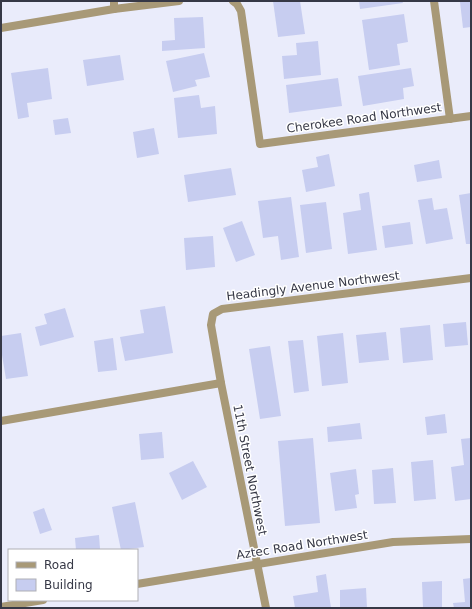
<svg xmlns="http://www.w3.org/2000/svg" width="472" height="609" font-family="'DejaVu Sans',sans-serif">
<rect width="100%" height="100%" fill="#eaecfb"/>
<g fill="#c7cdf0">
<polygon points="273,1 300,1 305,34 278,37"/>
<polygon points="359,1 402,1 403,3 360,9"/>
<polygon points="471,1 471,27 463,28 460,2"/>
<polygon points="404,14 408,42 397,44 400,65 369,70 362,20"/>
<polygon points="203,17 205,48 162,51 162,41 175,40 174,18"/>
<polygon points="318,41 321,75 284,79 282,56 297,55 296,43"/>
<polygon points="204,53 210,77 195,80 197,86 173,92 166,61"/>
<polygon points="120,55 124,80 87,86 83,60"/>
<polygon points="48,68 52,99 27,103 29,117 18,119 11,73"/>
<polygon points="411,68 414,86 403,88 404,99 363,106 358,76"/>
<polygon points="338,78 342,106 289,113 286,85"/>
<polygon points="199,95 201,108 215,106 217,134 178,138 174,98"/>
<polygon points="68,118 71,133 55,135 53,120"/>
<polygon points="154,128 159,154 137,158 133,132"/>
<polygon points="329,154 335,186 306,192 302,170 318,167 316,157"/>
<polygon points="439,160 442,178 417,182 414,165"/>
<polygon points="231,168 236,195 188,202 184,175"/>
<polygon points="369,192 377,250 348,254 343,213 361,210 359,194"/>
<polygon points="471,193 471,244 466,244 459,195"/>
<polygon points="291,197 299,257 281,260 278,236 263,238 258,201"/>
<polygon points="432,198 434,210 447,208 453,239 426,244 418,200"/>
<polygon points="326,202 332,249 306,253 300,205"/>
<polygon points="242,221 255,255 236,262 223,228"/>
<polygon points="410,222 413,244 385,248 382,226"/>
<polygon points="213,236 215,267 186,270 184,238"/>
<polygon points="165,306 173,353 125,361 120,337 144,333 140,310"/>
<polygon points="65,308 74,337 40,346 35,327 47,324 44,314"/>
<polygon points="466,322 468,345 445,347 443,324"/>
<polygon points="430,325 433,360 403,363 400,328"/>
<polygon points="386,332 389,360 359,363 356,335"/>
<polygon points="21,333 28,376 6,379 1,349 1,336"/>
<polygon points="343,333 348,383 322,386 317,336"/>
<polygon points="113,338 117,370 98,372 94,341"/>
<polygon points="303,340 309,391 294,393 288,341"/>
<polygon points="270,346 281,416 260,419 249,349"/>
<polygon points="445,414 447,433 427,435 425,417"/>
<polygon points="360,423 362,439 328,442 327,427"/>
<polygon points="162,432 164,458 141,460 139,434"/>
<polygon points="313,438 320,523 285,526 278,441"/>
<polygon points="471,438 471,499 455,501 451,467 464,465 461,439"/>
<polygon points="433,460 436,499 414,501 411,462"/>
<polygon points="193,461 207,487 182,500 169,473"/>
<polygon points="393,468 396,503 374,504 372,470"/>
<polygon points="356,469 359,494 355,495 357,508 335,511 330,473"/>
<polygon points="135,502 144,547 121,550 112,507"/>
<polygon points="44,508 52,530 40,534 33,512"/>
<polygon points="99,535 100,549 76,550 75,538"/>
<polygon points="326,574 331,608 295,608 293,596 318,592 316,576"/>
<polygon points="471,578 471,608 454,608 453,603 465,602 463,579"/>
<polygon points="442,581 442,608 423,608 422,582"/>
<polygon points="366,588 367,608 340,608 340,590"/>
</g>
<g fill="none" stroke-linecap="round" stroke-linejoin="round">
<g stroke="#a89977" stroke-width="8">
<polyline points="233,1 237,4 241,11 260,144 471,116"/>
<polyline points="434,1 450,119"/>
<polyline points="114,9 114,1"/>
<polyline points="1,28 114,9 179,1"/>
<polyline points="1,421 221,383"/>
<polyline points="137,584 393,542 471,539"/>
<polyline points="1,607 43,600"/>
<polyline points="266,608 221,383 211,325 213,314 222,309 471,278"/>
</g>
</g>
<g text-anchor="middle" stroke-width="3" stroke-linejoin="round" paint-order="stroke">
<g font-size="12" fill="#363846" stroke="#fff">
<text transform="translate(364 118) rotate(-8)" y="4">Cherokee Road Northwest</text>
<text transform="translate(313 286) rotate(-7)" y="4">Headingly Avenue Northwest</text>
<text transform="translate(250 470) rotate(79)" y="4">11th Street Northwest</text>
<text transform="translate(302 545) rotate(-9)" y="4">Aztec Road Northwest</text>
</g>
</g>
<rect width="472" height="609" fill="none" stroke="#363846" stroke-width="4"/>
<rect x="8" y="549" width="130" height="52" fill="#ffffff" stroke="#afafb5"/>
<rect x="16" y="562" width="20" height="6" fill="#a89977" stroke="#afafb5"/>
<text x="44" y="569" font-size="12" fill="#363846">Road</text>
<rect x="16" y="579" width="20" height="12" fill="#c7cdf0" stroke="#afafb5"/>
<text x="44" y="589" font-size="12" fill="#363846">Building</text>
</svg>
